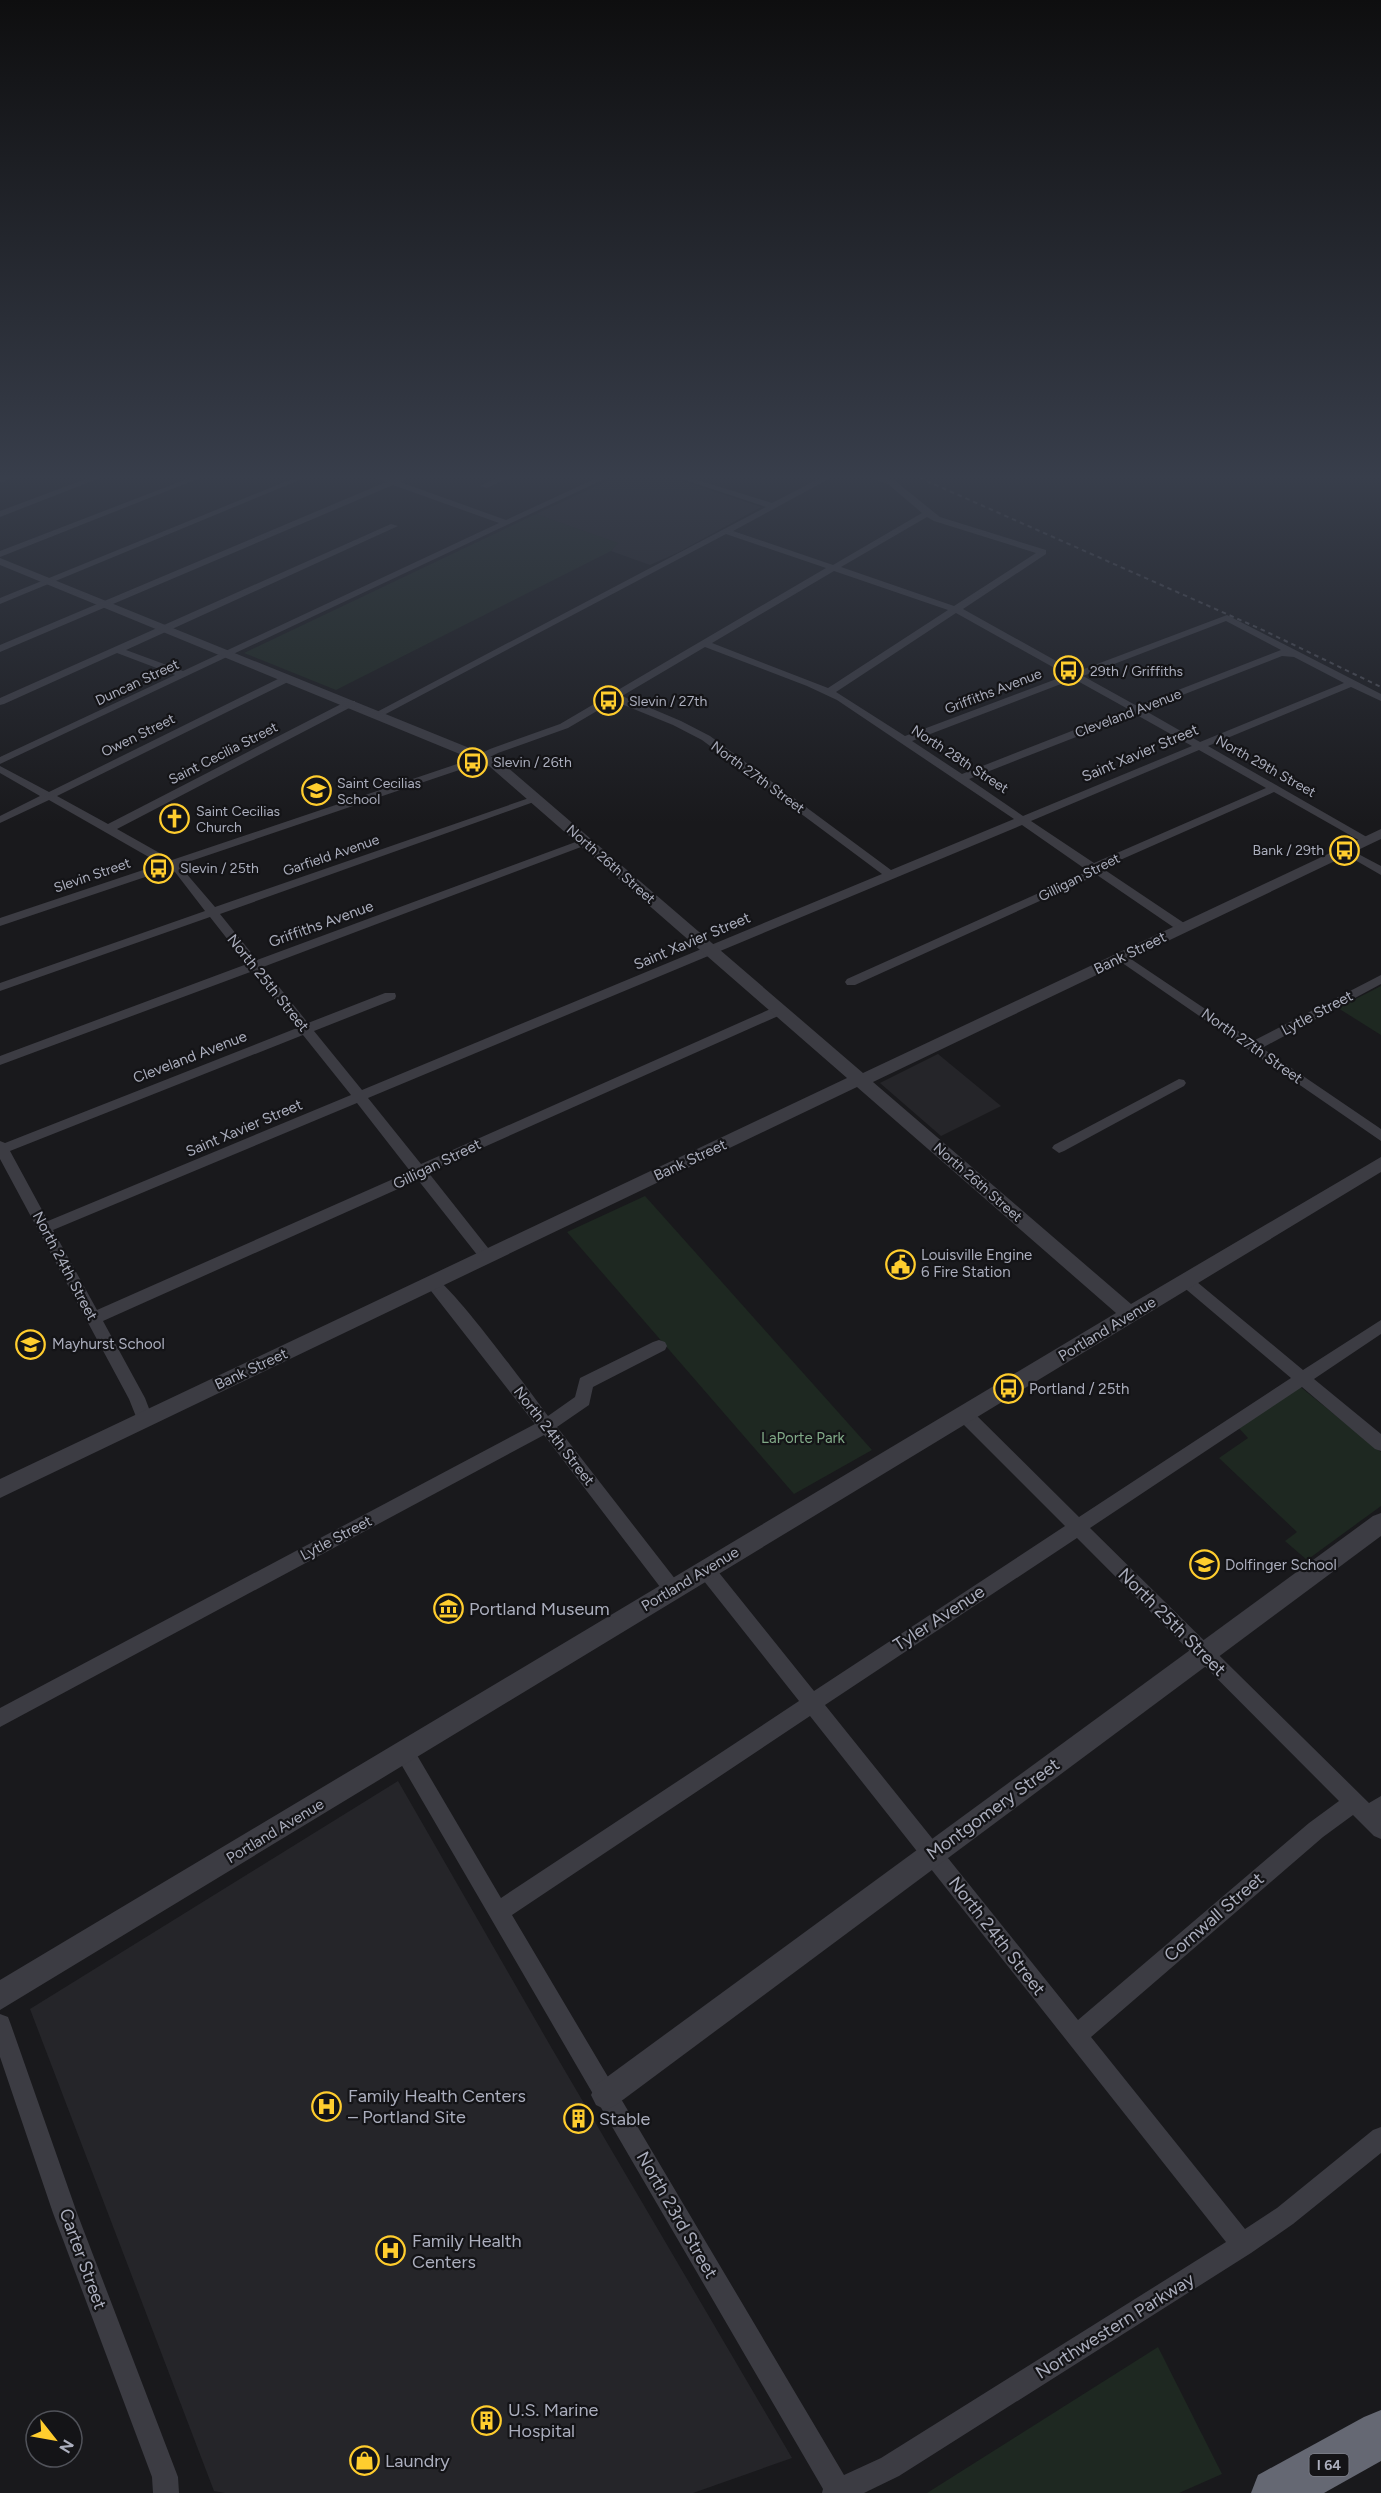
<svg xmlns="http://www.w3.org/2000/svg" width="1381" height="2493" font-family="Figtree,sans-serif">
<rect width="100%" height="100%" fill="#19191c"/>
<g fill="#252529">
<polygon points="622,474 661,474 761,507 677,553 650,565 611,551 617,543 536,514"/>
<polygon points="938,1054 1001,1106 941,1136 880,1083"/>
<polygon points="398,1781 551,2047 792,2458 693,2493 225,2493 214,2491 30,2009"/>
</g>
<g fill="#1e2821">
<polygon points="536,514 618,543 611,551 336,690 244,653"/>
<polygon points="1381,986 1381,1035 1338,1008"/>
<polygon points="645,1196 872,1450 794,1494 567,1232"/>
<polygon points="1298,1385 1381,1452 1381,1506 1307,1560 1285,1541 1297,1532 1219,1458 1248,1438 1236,1425"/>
<polygon points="1158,2347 1222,2474 1179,2493 927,2493"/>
</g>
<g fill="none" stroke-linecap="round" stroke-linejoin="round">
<g fill="#3c3c43" fill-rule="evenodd">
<polygon points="99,474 110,474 0,517 0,511"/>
<polygon points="200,474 210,474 0,557 0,551"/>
<polygon points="304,474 314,474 0,604 0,598"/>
<polygon points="367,474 378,474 393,479 406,474 416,474 400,482 506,520 605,474 615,474 0,764 0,757 175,675 117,653 4,704 0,705 0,698 391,524 398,526 126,650 183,671 499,523 393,485 0,652 0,645 386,482"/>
<polygon points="506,474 516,474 487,488 480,486"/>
<path d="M 667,474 L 678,474 L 772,503 L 828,474 L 838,474 L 733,531 L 833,565 L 922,513 L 888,484 L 860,474 L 872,474 L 894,480 L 940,517 L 1046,550 L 1046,554 L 963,609 L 1076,672 L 1227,615 L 1381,694 L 1381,701 L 1351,687 L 1208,746 L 1372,840 L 1370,842 L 1362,842 L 1274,792 L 1102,868 L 1187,925 L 1187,931 L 1179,931 L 1097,875 L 855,985 L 847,985 L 845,982 L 847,979 L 1088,871 L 1022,825 L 368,1098 L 421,1164 L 775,1007 L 785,1007 L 786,1010 L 785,1013 L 428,1172 L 492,1253 L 495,1257 L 492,1261 L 482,1261 L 418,1180 L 103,1321 L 145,1398 L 153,1419 L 151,1424 L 145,1426 L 139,1424 L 129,1399 L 0,1159 L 0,1141 L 5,1143 L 297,1028 L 253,971 L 0,1065 L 0,1056 L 247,964 L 210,917 L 0,991 L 0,983 L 205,911 L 175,872 L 169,869 L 0,926 L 0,918 L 161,864 L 49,800 L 0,823 L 0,816 L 40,796 L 0,773 L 0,766 L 49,792 L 284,676 L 292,676 L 292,680 L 57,796 L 108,824 L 347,701 L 355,701 L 355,705 L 117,829 L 172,860 L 463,762 L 490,749 L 560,724 L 826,568 L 726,534 L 382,716 L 373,714 L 766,507 ZM 927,517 L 934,521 L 1036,553 L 954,606 L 841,567 ZM 834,571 L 948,610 L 828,688 L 712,643 ZM 956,613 L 1067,675 L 905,736 L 836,692 ZM 1226,621 L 1281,650 L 1137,706 L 1083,676 ZM 705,647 L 807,686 L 837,700 L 1014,819 L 891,870 L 710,736 L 681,721 L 622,696 ZM 1282,656 L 1294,657 L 1344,683 L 1200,742 L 1144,710 ZM 1074,679 L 1128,709 L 962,774 L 912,741 ZM 614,701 L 673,725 L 702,740 L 882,874 L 362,1090 L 314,1031 L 395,999 L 396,996 L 395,993 L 385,993 L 308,1023 L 263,967 L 589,844 L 589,840 L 581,840 L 257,960 L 220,914 L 542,799 L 536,796 L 532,797 L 215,907 L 179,865 L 471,766 L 498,753 L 568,728 ZM 1135,714 L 1192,746 L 1023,816 L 969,779 ZM 1199,750 L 1266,788 L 1094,863 L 1031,821 ZM 303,1035 L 351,1095 L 48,1221 L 10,1151 ZM 357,1103 L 410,1171 L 409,1172 L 97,1310 L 53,1230 Z"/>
<polygon points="1345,847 1381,866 1381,875 1341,852 1341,848"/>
<polygon points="1122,953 1253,1041 1381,975 1381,984 1262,1048 1381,1129 1381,1141 1118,960 1116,957"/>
<polygon points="1179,1079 1184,1080 1186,1083 1184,1086 1064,1151 1059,1153 1052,1148 1054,1145"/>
<path d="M 1186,1275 L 1191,1277 L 1303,1370 L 1381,1320 L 1381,1334 L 1314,1379 L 1381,1434 L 1381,1451 L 1375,1449 L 1302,1387 L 1090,1528 L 1369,1803 L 1381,1796 L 1381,1839 L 1374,1836 L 1353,1815 L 1323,1837 L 1091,2037 L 1245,2229 L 1277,2208 L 1373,2130 L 1381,2127 L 1381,2153 L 1293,2224 L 1251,2253 L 899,2476 L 864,2493 L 822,2493 L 823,2489 L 394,1752 L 397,1745 L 404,1743 L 411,1745 L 501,1898 L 799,1701 L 700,1576 L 697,1570 L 700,1564 L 706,1562 L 712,1564 L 814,1691 L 1065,1526 L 958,1419 L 956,1414 L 958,1409 L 964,1407 L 970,1409 L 1079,1517 L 1291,1378 L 1181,1285 L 1178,1281 L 1181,1277 ZM 1077,1538 L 1339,1801 L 1309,1823 L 1078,2020 L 825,1705 ZM 810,1716 L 1226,2242 L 881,2458 L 844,2475 L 512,1915 Z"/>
<path d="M 432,1276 C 450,1282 531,1393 548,1416 L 575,1397 L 580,1378 L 653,1342 L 659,1340 L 665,1342 L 667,1346 L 665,1350 L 593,1387 L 589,1405 L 557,1427 L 679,1584 L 682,1590 L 679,1596 L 673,1598 L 667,1596 L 544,1435 L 0,1727 L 0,1708 L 535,1424 L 424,1282 L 427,1278 Z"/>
<polygon points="0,2014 8,2017 11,2025 77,2213 178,2477 179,2493 153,2493 152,2477 53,2213 0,2057"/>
</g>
<g fill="#3c3c43" fill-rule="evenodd">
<polygon points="8,474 22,474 0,483 0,476"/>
<polygon points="0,558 499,760 863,1073 1381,829 1381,839 873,1082 1131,1304 1381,1157 1381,1172 0,2010 0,1980 1116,1313 857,1087 0,1498 0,1479 847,1078 489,766 0,565"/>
<polygon points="1381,1513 1381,1536 616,2105 606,2110 596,2105 591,2095 596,2085 1373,1516"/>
</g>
<polygon fill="#656873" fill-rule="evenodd" points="1381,2410 1381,2461 1324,2493 1251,2493 1258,2475 1364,2417"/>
<polyline stroke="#4d4e56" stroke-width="2" stroke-dasharray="4.5 4" stroke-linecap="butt" points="911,474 1265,631 1381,687"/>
</g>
<linearGradient id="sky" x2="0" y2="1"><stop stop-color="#0e0e0f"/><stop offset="0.58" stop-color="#383e4b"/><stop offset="1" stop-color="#383e4b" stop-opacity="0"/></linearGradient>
<rect width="1381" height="823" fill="url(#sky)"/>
<defs>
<symbol id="bus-ring" viewBox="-11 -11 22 22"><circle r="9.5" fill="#141417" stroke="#ffcd2e" stroke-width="1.5"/><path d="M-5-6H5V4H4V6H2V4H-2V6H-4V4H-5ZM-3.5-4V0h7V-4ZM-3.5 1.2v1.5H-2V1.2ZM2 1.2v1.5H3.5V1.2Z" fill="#ffcd2e"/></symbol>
<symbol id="school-ring" viewBox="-11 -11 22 22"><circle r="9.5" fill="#141417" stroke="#ffcd2e" stroke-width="1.5"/><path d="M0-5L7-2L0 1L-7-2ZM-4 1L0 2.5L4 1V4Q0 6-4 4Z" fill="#ffcd2e"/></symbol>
<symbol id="church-ring" viewBox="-11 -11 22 22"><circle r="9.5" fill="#141417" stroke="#ffcd2e" stroke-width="1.5"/><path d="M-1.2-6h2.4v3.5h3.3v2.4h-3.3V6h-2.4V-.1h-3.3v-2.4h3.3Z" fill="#ffcd2e"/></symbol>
<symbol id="civic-ring" viewBox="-11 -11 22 22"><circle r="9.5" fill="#141417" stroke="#ffcd2e" stroke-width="1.5"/><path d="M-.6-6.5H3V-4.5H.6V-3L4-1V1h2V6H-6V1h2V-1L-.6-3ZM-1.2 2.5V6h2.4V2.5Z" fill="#ffcd2e"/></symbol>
<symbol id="museum-ring" viewBox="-11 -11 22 22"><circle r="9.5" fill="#141417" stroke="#ffcd2e" stroke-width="1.5"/><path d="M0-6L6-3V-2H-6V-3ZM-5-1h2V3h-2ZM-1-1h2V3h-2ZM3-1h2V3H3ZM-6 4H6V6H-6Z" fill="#ffcd2e"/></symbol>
<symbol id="hospital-ring" viewBox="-11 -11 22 22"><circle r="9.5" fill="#141417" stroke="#ffcd2e" stroke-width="1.5"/><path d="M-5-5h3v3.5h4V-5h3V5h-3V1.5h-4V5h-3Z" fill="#ffcd2e"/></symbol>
<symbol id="building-ring" viewBox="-11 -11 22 22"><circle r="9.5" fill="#141417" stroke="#ffcd2e" stroke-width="1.5"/><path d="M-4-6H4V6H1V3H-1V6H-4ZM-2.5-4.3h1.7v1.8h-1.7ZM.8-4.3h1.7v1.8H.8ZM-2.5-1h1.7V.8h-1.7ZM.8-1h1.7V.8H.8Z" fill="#ffcd2e"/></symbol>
<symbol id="shop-ring" viewBox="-11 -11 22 22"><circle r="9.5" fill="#141417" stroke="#ffcd2e" stroke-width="1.5"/><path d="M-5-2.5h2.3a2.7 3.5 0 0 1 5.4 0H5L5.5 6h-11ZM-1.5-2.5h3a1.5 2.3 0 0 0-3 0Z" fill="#ffcd2e"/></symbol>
</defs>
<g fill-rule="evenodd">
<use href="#bus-ring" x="1052" y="654" width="33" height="33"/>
<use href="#bus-ring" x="592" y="684" width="33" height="33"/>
<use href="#bus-ring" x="456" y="746" width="33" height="33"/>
<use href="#school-ring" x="300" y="774" width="33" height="33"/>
<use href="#church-ring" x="158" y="802" width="33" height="33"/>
<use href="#bus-ring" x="1328" y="834" width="33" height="33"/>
<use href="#bus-ring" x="142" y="852" width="33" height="33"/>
<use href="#civic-ring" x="884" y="1248" width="33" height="33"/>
<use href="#school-ring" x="14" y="1328" width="33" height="33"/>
<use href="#bus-ring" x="992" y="1372" width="33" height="33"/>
<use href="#school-ring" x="1188" y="1548" width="33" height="33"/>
<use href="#museum-ring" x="432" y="1592" width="33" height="33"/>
<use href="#hospital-ring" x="310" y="2090" width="33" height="33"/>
<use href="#building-ring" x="562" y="2102" width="33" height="33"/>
<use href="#hospital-ring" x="374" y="2234" width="33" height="33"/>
<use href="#building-ring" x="470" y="2404" width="33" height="33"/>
<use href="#shop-ring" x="348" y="2444" width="33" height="33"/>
</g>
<g text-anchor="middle" stroke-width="4.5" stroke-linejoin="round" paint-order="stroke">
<g font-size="14" fill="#abaebd" stroke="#141417" text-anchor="start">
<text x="1090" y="676">29th / Griffiths</text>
<text x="629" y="706">Slevin / 27th</text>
<text x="493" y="767">Slevin / 26th</text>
<text x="337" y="788">Saint Cecilias<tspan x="337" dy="16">School</tspan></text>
<text x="196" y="816">Saint Cecilias<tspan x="196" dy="16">Church</tspan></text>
<text x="1324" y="855" text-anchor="end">Bank / 29th</text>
<text x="180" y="873">Slevin / 25th</text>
</g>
<g font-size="14" fill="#abaebd" stroke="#141417">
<text transform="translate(137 682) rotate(-25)" y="5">Duncan Street</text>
<text transform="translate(993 691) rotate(-21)" y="5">Griffiths Avenue</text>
<text transform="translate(1128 713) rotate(-21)" y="5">Cleveland Avenue</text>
<text transform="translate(138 735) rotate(-26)" y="5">Owen Street</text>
<text transform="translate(223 753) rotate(-27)" y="5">Saint Cecilia Street</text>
<text transform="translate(960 759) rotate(33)" y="5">North 28th Street</text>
<text transform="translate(1266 766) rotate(29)" y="5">North 29th Street</text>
<text transform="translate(758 777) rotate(36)" y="5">North 27th Street</text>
<text transform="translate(331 855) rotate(-19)" y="5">Garfield Avenue</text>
<text transform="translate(611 864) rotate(41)" y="5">North 26th Street</text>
<text transform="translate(92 875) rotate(-19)" y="5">Slevin Street</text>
<text transform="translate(1079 877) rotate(-27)" y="5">Gilligan Street</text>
<text transform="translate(978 1182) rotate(41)" y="5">North 26th Street</text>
</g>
<rect fill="#141417" stroke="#7e808b" stroke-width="1.5" x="1309.5" y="2454" width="39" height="22" rx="4.5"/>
<g font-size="14" font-weight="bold" fill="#abaebd">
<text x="1329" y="2470">I 64</text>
</g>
<g font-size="15" fill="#abaebd" stroke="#141417">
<text transform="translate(1140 753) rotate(-23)" y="5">Saint Xavier Street</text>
<text transform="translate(321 924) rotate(-20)" y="5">Griffiths Avenue</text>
<text transform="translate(692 941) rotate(-23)" y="5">Saint Xavier Street</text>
<text transform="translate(1130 953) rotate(-26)" y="5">Bank Street</text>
<text transform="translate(268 983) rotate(51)" y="5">North 25th Street</text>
<text transform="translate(1317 1013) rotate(-28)" y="5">Lytle Street</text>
<text transform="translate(1252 1046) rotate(35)" y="5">North 27th Street</text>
<text transform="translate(190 1057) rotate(-21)" y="5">Cleveland Avenue</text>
<text transform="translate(244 1128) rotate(-23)" y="5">Saint Xavier Street</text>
<text transform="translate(690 1160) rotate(-25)" y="5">Bank Street</text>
<text transform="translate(437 1164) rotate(-26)" y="5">Gilligan Street</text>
<text transform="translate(65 1266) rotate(62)" y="5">North 24th Street</text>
<text transform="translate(1107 1329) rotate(-31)" y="5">Portland Avenue</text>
<text transform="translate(251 1369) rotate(-25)" y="5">Bank Street</text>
<text transform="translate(554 1436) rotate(52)" y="5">North 24th Street</text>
<text transform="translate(336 1538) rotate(-28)" y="5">Lytle Street</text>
<text transform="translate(690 1579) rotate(-31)" y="5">Portland Avenue</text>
<text transform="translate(275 1831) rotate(-31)" y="5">Portland Avenue</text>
</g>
<g font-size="15" fill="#abaebd" stroke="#141417" text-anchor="start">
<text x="921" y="1260">Louisville Engine<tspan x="921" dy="17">6 Fire Station</tspan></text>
<text x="52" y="1349">Mayhurst School</text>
<text x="1029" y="1394">Portland / 25th</text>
<text x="1225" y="1570">Dolfinger School</text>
</g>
<g font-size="15" fill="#80a987" stroke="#141417">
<text x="803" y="1443">LaPorte Park</text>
</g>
<g font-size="18" fill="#abaebd" stroke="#141417" text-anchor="start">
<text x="469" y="1615">Portland Museum</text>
<text x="348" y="2102">Family Health Centers<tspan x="348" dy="21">– Portland Site</tspan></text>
<text x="599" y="2125">Stable</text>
<text x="412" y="2247">Family Health<tspan x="412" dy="21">Centers</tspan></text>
<text x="508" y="2416">U.S. Marine<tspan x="508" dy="21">Hospital</tspan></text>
<text x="385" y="2467">Laundry</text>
</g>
<g font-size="18" fill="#abaebd" stroke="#141417">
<text transform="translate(939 1618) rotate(-33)" y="6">Tyler Avenue</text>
<text transform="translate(1172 1622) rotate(45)" y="6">North 25th Street</text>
<text transform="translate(993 1809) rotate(-36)" y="6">Montgomery Street</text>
<text transform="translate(1214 1917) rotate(-41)" y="6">Cornwall Street</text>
<text transform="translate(997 1936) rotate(52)" y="6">North 24th Street</text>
<text transform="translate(677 2215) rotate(60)" y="6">North 23rd Street</text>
<text transform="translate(83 2259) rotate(70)" y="6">Carter Street</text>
<text transform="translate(1115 2326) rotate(-32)" y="6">Northwestern Parkway</text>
</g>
</g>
<g transform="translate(54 2439) rotate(121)"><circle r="28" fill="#141417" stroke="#505259" stroke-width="1.5"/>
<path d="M0-4.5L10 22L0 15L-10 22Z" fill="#ffcd2e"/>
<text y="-9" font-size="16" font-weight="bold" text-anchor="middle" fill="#abaebd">N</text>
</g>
</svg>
